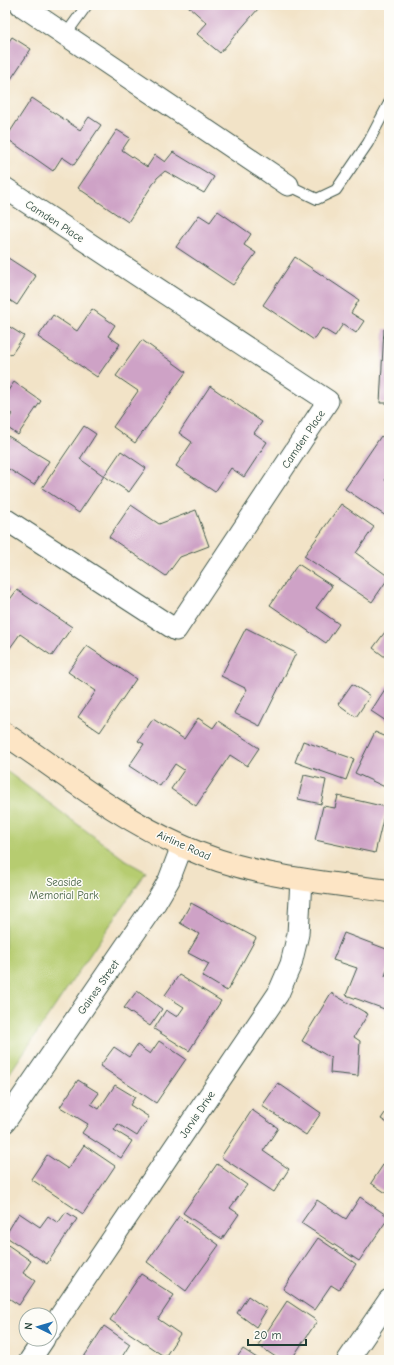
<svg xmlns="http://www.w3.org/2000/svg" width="394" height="1365" font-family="'Comic Neue',sans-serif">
<rect width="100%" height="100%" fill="#fdfcf7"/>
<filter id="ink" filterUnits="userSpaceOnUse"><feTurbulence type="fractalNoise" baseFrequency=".025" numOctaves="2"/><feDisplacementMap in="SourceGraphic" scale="8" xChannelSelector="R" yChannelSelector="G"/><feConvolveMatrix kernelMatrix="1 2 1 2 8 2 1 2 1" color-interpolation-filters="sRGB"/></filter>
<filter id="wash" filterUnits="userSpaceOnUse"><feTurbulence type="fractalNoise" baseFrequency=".012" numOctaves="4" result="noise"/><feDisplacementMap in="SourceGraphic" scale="16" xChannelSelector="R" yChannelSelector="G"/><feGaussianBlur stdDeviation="0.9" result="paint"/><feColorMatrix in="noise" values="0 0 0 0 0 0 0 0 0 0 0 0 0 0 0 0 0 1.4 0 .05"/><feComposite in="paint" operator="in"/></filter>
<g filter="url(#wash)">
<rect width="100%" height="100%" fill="#f2e3c7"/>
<polygon fill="#b6cc70" stroke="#6a8452" points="5,770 128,862 146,872 5,1080"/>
<g id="blocks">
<g fill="#cea2c6">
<polygon points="187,5 254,5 258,9 220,53 197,34 207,23"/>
<polygon points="12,37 31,49 5,88 5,47"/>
<polygon points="32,98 80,130 89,117 101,125 74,165 62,157 53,171 6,138"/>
<polygon points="117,130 130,138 122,150 147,167 155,155 165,162 173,152 214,177 204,193 165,171 157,178 128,222 78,188"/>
<polygon points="218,211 251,234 244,245 256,253 233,285 176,247 199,215 210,222"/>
<polygon points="5,256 36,276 17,305 5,297"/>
<polygon points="295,257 359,300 351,313 364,321 356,333 343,324 335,336 322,328 314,340 263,305"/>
<polygon points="92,309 115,325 108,336 120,344 97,377 38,337 53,315 77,331"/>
<polygon points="5,324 24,336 11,355 5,351"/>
<polygon points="384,329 389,329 389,403 380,403"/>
<polygon points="142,340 186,372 135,443 113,427 138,391 116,376"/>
<polygon points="14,382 41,401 18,435 5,426 12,414 5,409 5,395"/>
<polygon points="210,386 262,422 254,433 267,442 244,477 231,468 215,492 176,466 192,442 179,433"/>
<polygon points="84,426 96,434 80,459 104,476 79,513 42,488"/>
<polygon points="8,436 49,461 34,485 7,468 5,471 5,441"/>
<polygon points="381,436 389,442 389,475 385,480 389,483 389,518 345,489"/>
<polygon points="121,451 146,468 129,492 104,476"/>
<polygon points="341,504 374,527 356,553 389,577 372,602 304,556"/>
<polygon points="131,505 159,524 196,510 209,546 180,557 166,576 109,537"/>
<polygon points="298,564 332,586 316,608 339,624 326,643 270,605"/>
<polygon points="5,585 10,589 5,596"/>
<polygon points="17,590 72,627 52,656 20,634 5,655 5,606"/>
<polygon points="246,628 296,653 260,726 234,713 247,689 221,676"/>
<polygon points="388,628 389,629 389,660 373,648"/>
<polygon points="87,646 136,679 100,732 78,717 96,691 68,672"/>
<polygon points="389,683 389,723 371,711"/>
<polygon points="352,684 370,696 356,717 338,704"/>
<polygon points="198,718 213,728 218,721 259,748 247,766 230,755 196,806 171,789 184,770 175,764 160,786 129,766 144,744 138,741 153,719 184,739"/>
<polygon points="375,732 389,738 389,778 385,787 355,773"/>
<polygon points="303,741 354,759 346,780 295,762"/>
<polygon points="304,775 326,780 321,804 298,799"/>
<polygon points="338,796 386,807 375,853 315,840 323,806 335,808"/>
<polygon points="191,903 256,938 227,991 202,976 209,964 188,953 199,934 180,923"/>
<polygon points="344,933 389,950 389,964 385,976 389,977 389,1004 387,1010 346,995 357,968 333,960"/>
<polygon points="179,975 221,1001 189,1051 154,1029 166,1010 177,1017 184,1007 165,995"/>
<polygon points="137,991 162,1009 150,1026 124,1008"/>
<polygon points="331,993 368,1014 354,1037 360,1041 358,1076 330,1073 331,1058 302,1041"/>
<polygon points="159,1041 186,1059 156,1103 100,1066 114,1047 129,1057 137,1045 150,1054"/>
<polygon points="78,1080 99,1093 91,1104 99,1109 115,1085 135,1097 130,1105 149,1117 137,1136 118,1124 114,1130 132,1141 121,1158 82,1133 88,1124 60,1107"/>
<polygon points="278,1083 321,1113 306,1135 262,1106"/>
<polygon points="389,1107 389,1124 381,1119"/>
<polygon points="252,1110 278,1128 263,1151 289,1169 274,1192 221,1157"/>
<polygon points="84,1145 115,1166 83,1214 31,1179 47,1155 68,1169"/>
<polygon points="389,1156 389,1195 371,1183"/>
<polygon points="217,1164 247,1185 230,1208 239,1214 222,1239 183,1213"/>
<polygon points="360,1197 389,1217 359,1261 301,1223 317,1200 346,1219"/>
<polygon points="66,1212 77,1219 47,1264 5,1236 19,1213 40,1227 48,1216 58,1223"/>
<polygon points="179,1216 219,1245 186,1291 147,1262"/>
<polygon points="318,1238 356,1264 339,1290 331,1285 314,1310 283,1289"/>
<polygon points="5,1243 31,1261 23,1273 35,1281 19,1305 7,1297 5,1300"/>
<polygon points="141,1274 174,1295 158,1319 180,1334 165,1357 110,1320"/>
<polygon points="248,1296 267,1309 256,1327 237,1313"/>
<polygon points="287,1301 317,1321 291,1360 280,1360 258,1345"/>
<polygon points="104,1326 130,1344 120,1360 82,1360"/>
<polygon points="243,1349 260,1360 235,1360"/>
</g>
</g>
</g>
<g filter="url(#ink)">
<use href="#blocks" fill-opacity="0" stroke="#3f564a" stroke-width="1"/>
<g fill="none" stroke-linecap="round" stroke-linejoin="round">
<defs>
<g id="lane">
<polyline points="66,34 87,5"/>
<polyline points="288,185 317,199 336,190 368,143 389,103"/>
</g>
<g id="street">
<polyline points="21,5 288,185"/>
<polyline points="5,188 328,401 176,630 5,519"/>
<polyline points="5,1122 156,902 169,880 182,846"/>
<polyline points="50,1331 278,994 291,964 298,934 301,880"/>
<polyline points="30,1360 44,1339"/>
<polyline points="348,1360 389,1300"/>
</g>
<path id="secondary" d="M 5,734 C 63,773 118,818 182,846 C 247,876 319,882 389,891"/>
</defs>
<use href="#lane" stroke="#3f564a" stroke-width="12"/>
<use href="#street" stroke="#3f564a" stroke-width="23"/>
<use href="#secondary" stroke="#3f564a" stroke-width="24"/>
<use href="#lane" stroke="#fff" stroke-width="10"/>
<use href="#street" stroke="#fff" stroke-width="21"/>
<use href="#secondary" stroke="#fde5c5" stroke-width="22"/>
</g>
</g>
<g text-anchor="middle" stroke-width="3" stroke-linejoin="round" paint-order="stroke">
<g font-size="11" fill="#1f3d34" stroke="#fdfcf7">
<text transform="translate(55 221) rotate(33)" y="4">Camden Place</text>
<text transform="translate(303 439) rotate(-56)" y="4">Camden Place</text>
<text transform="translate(184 845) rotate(24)" y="4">Airline Road</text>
<text transform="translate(98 987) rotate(-55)" y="4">Gaines Street</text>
<text transform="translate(197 1114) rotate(-56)" y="4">Jarvis Drive</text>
</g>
<g font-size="11" fill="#456143" stroke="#fdfcf7">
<text x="64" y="886">Seaside<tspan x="64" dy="13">Memorial Park</tspan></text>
</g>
</g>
<rect width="394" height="1365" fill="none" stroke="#fdfcf7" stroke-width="20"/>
<g transform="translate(38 1327) rotate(275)"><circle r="19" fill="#fdfcf7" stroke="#a4b0a9"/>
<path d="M0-3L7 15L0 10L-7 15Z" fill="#1f6fb2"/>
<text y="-6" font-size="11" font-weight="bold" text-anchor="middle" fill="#1f3d34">N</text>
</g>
<path d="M248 1339v6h58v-6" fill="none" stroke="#1f3d34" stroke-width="2"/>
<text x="254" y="1339" font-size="12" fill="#1f3d34" stroke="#fdfcf7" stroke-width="3" paint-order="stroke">20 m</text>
</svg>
